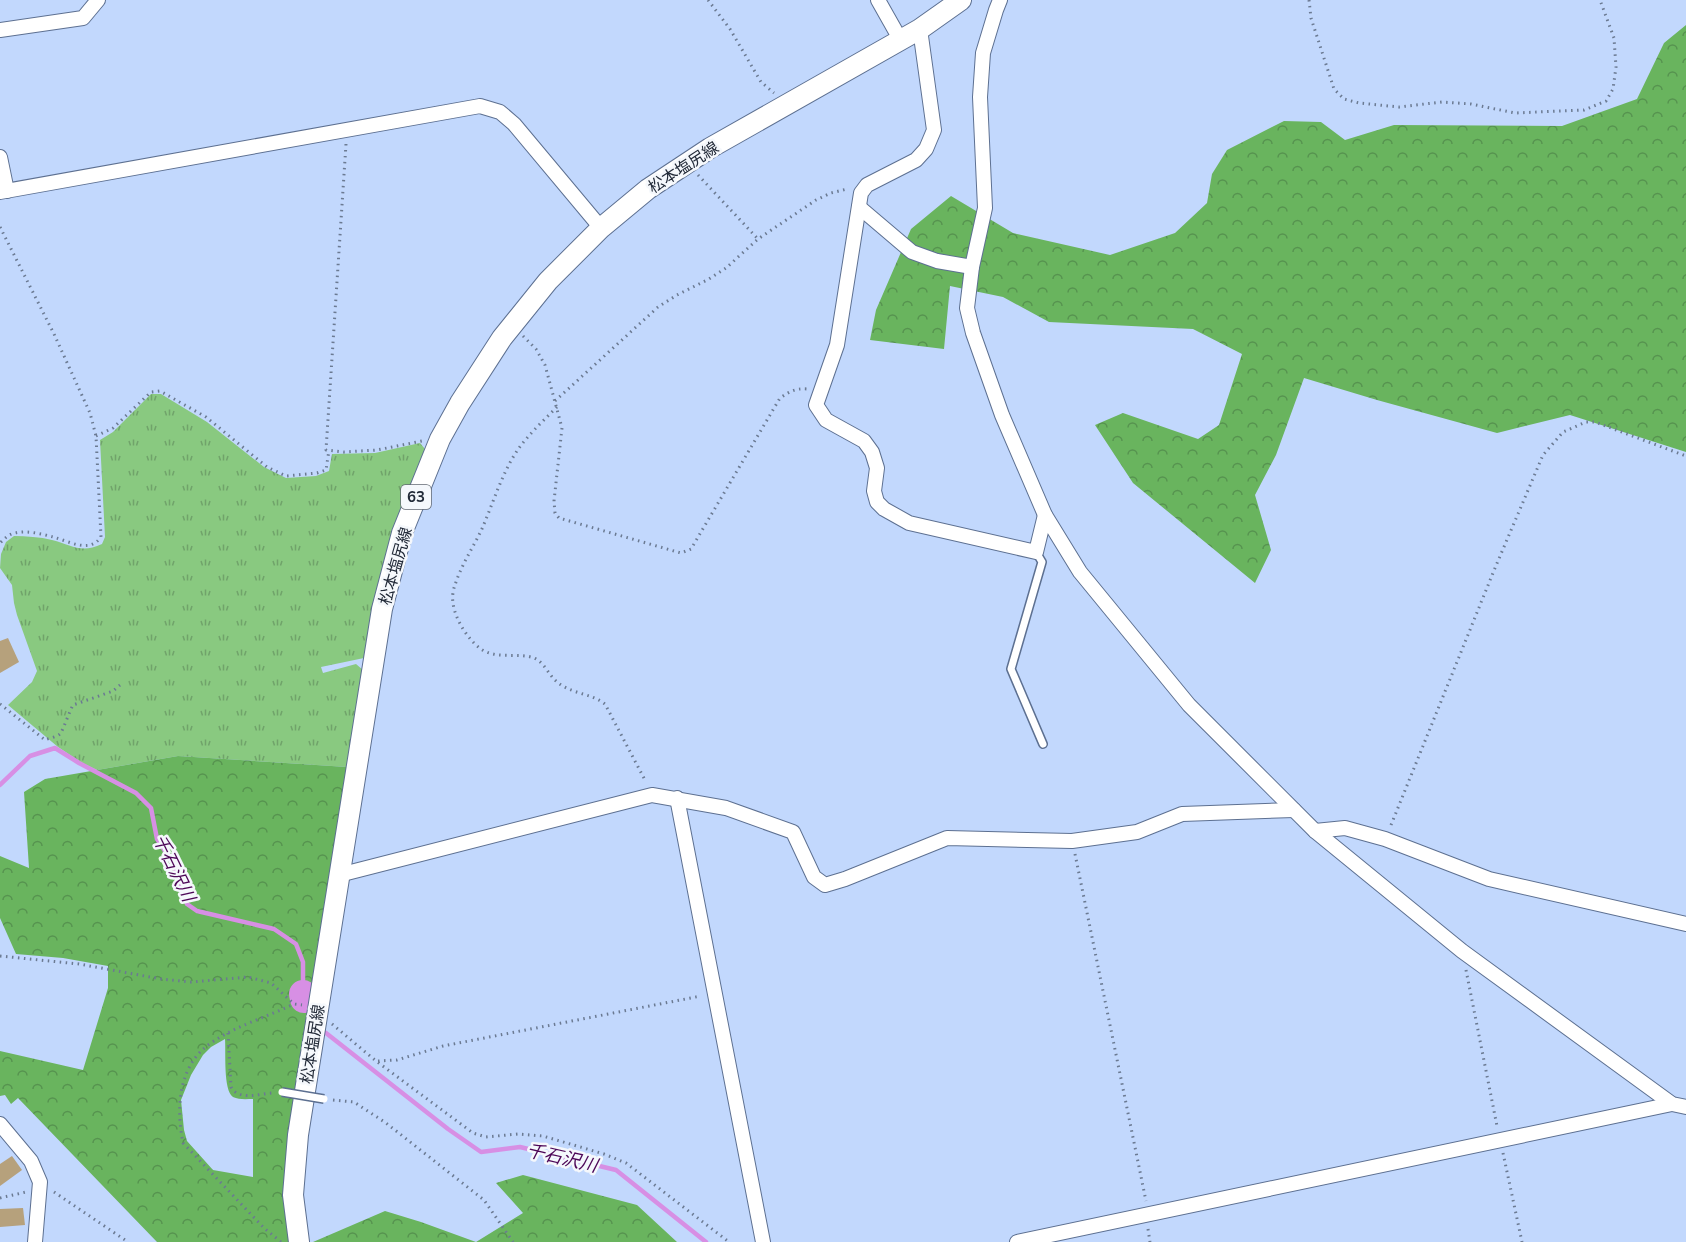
<svg xmlns="http://www.w3.org/2000/svg" width="1686" height="1242" font-family="'Nunito Sans','Noto Sans JP',sans-serif">
<defs>
<pattern id="grass-tufts" width="24" height="20" patternUnits="userSpaceOnUse" patternTransform="scale(1.5)"><rect width="24" height="20" fill="#89c980"/><path d="M3 7l-1-3M5 7V3M7 7l1-3M15 17l-1-3M17 17v-4M19 17l1-3" fill="none" stroke="#70a36a"/></pattern>
<pattern id="forest-crowns" width="20" height="18" patternUnits="userSpaceOnUse" patternTransform="scale(1.5)"><rect width="20" height="18" fill="#69b45e"/><path d="M2 6a3 3 0 1 1 6 0M12 15a3 3 0 1 1 6 0" fill="none" stroke="#56934f"/></pattern>
</defs>
<rect width="100%" height="100%" fill="#c2d8fd"/>
<path fill="url(#grass-tufts)" d="M 151,394 L 161,394 L 207,422 L 264,467 L 286,478 L 316,476 L 329,471 L 332,454 L 375,453 L 420,443 L 425,449 L 391,539 L 375,600 L 364,658 L 321,667 L 323,673 L 356,664 L 363,670 L 347,767 L 178,756 L 97,770 L 82,763 L 58,747 L 8,705 L 32,682 L 37,671 L 17,615 L 14,603 L 12,585 L 0,568 L 1,554 L 6,542 L 14,536 C 26,536 40,537 52,540 C 72,545 81,554 102,544 L 105,537 L 100,440 L 113,432 Z"/>
<g fill="url(#forest-crowns)" fill-rule="evenodd">
<polygon points="1686,25 1686,452 1570,415 1497,433 1377,400 1304,378 1276,455 1255,495 1271,550 1255,583 1133,483 1095,425 1123,413 1198,439 1219,425 1242,354 1193,329 1049,322 1003,297 950,286 944,349 870,340 876,310 911,229 951,196 1013,233 1110,255 1175,233 1207,203 1212,174 1227,150 1284,121 1321,122 1345,140 1394,125 1562,126 1637,99 1664,43"/>
<path d="M 178,756 L 347,767 L 287,1163 L 290,1242 L 157,1242 L 18,1098 L 11,1104 L 5,1095 L 0,1096 L 0,1051 L 83,1070 L 108,988 L 108,966 L 63,958 L 16,954 L 0,918 L 0,856 L 29,868 L 24,792 L 45,779 ZM 225,1039 C 226,1052 223,1090 233,1097 C 239,1100 247,1099 253,1099 L 253,1177 L 213,1170 L 187,1141 L 184,1130 L 181,1100 L 191,1075 L 203,1055 L 211,1047 Z"/>
<polygon points="523,1175 637,1205 677,1242 476,1242 523,1213 496,1183"/>
<polygon points="385,1211 421,1222 476,1242 313,1242"/>
</g>
<g fill="none" stroke-linecap="round" stroke-linejoin="round">
<g stroke="#d78fe4" stroke-width="4.5">
<polyline points="0,785 30,756 55,748 79,763 136,793 151,808 157,839 173,863 187,904 197,911 274,929 296,944 303,962 303,994"/>
<polyline points="326,1033 448,1129 481,1152 520,1147 616,1170 706,1242"/>
</g>
<polyline stroke="#d78fe4" stroke-width="28" points="303,994 304,999"/>
</g>
<g fill="#b6a17c">
<polygon points="8,638 19,662 0,673 0,641"/>
<polygon points="12,1156 22,1170 0,1186 0,1164"/>
<polygon points="23,1208 25,1225 0,1227 0,1209"/>
</g>
<g fill="none" stroke-linecap="round" stroke-linejoin="round">
<defs>
<polyline id="lane" points="1036,552 1042,562 1011,669 1043,744"/>
<g id="street">
<polyline points="878,0 900,39"/>
<polyline points="1000,0 996,10 983,53 980,97 985,208 972,267 967,308 973,333 1002,415 1045,515 1080,572 1189,705 1315,831 1462,951 1672,1104 1686,1107"/>
<polyline points="920,29 934,130 926,149 916,160 867,185 861,193 837,345 816,405 826,420 864,441 872,452 877,468 874,491 877,502 884,509 909,523 1036,552 1045,515"/>
<polyline points="0,30 83,18 98,0"/>
<polyline points="0,157 7,191"/>
<polyline points="0,192 480,106 500,112 514,124 601,228"/>
<polyline points="859,207 912,252 937,261 972,267"/>
<polyline points="677,798 763,1242"/>
<polyline points="1315,831 1345,828 1385,839 1489,879 1686,924"/>
<polyline points="339,875 652,795 726,808 793,832 814,877 825,885 845,879 947,838 1072,841 1137,832 1182,814 1294,810"/>
<polyline points="0,1124 31,1161 40,1182 35,1242"/>
<polyline points="1017,1242 1672,1104"/>
</g>
<polyline id="primary" points="299,1242 293,1195 298,1135 382,609 402,533 440,439 460,403 502,338 548,281 601,228 648,189 710,148 920,29 961,0"/>
</defs>
<use href="#lane" stroke="#5d7091" stroke-width="10"/>
<use href="#street" stroke="#5d7091" stroke-width="16"/>
<use href="#primary" stroke="#5d7091" stroke-width="22"/>
<g stroke="#6b7a92" stroke-width="3" stroke-dasharray="1.5 4.5" stroke-linecap="butt">
<polyline points="708,0 730,29 761,82 774,93"/>
<polyline points="1309,0 1311,18 1334,89 1344,99 1359,103 1399,107 1442,102 1471,104 1515,113 1584,110 1606,101 1613,89 1616,67 1614,38 1600,0"/>
<polyline points="346,144 326,450 344,452 377,450 422,441"/>
<polyline points="698,175 758,239"/>
<path d="M 0,227 L 54,334 L 90,413 L 96,436 L 101,537 C 89,554 69,541 53,537 C 42,534 27,530 15,533 C 9,534 5,538 0,543"/>
<path d="M 523,336 L 536,349 L 545,365 L 562,428 L 554,501 L 555,513 L 559,518 L 681,553 L 691,549 L 780,398 C 789,392 795,388 807,389"/>
<polyline points="555,401 658,307 677,295 709,279 726,268 758,239 816,200 831,193 847,189"/>
<path d="M 557,407 C 544,420 530,433 519,448 C 502,472 493,504 481,531 C 472,549 461,566 455,585 C 453,590 452,597 453,603 C 455,619 468,640 481,649 C 497,660 518,652 534,658 C 544,662 548,674 556,681 C 570,694 591,693 605,704 L 646,782"/>
<polyline points="96,436 113,428 151,392 160,391 206,417 267,467 286,476 317,473 326,470 329,450"/>
<path d="M 0,704 L 45,740 C 49,738 57,737 60,734 C 62,733 70,710 73,705 L 113,691 L 120,685"/>
<polyline points="1391,825 1495,568 1543,455 1563,432 1586,422 1595,422 1686,456"/>
<polyline points="1075,854 1146,1201"/>
<polyline points="0,956 79,964 161,979 191,982 248,977 271,983 294,1004 302,1005"/>
<polyline points="1466,970 1497,1126"/>
<polyline points="332,1024 376,1061 473,1133 486,1137 518,1134 543,1136 604,1154 626,1163 729,1242"/>
<path d="M 228,1033 L 231,1087 C 239,1101 258,1094 272,1093"/>
<polyline points="378,1061 397,1060 443,1046 701,996"/>
<polyline points="333,1100 354,1102 386,1123 484,1200 513,1242"/>
<polyline points="1503,1153 1522,1242"/>
<polyline points="54,1192 128,1242"/>
<polyline points="0,1198 26,1192"/>
<polyline points="1148,1229 1150,1242"/>
<path d="M 281,1242 L 264,1228 L 183,1143 C 176,1108 178,1065 211,1043 C 235,1026 267,1017 294,1004"/>
</g>
<use href="#lane" stroke="#fff" stroke-width="7"/>
<use href="#street" stroke="#fff" stroke-width="14"/>
<use href="#primary" stroke="#fff" stroke-width="20"/>
<defs>
<polyline id="lane-bridge" points="282,1092 324,1099"/>
</defs>
<use href="#lane-bridge" stroke="#5d7091" stroke-width="10" stroke-linecap="butt"/>
<use href="#lane-bridge" stroke="#fff" stroke-width="7"/>
</g>
<g text-anchor="middle" stroke-width="5" stroke-linejoin="round" paint-order="stroke">
<rect fill="#f5f8fc" stroke="#616873" stroke-width="1.5" x="401" y="485" width="30" height="24" rx="4.5"/>
<g font-size="15" font-weight="bold" fill="#222a38">
<text x="416" y="502">63</text>
</g>
<g font-size="16" fill="#222a38" stroke="#f5f8fc">
<text transform="translate(683 167) rotate(-33)" y="6">松本塩尻線</text>
<text transform="translate(395 566) rotate(-74)" y="6">松本塩尻線</text>
<text transform="translate(312 1044) rotate(-81)" y="6">松本塩尻線</text>
</g>
<g font-size="18" font-style="italic" fill="#4d0758" stroke="#f5f8fc">
<text transform="translate(174 868) rotate(64)" y="6">千石沢川</text>
<text transform="translate(562 1158) rotate(13)" y="6">千石沢川</text>
</g>
</g>
</svg>
